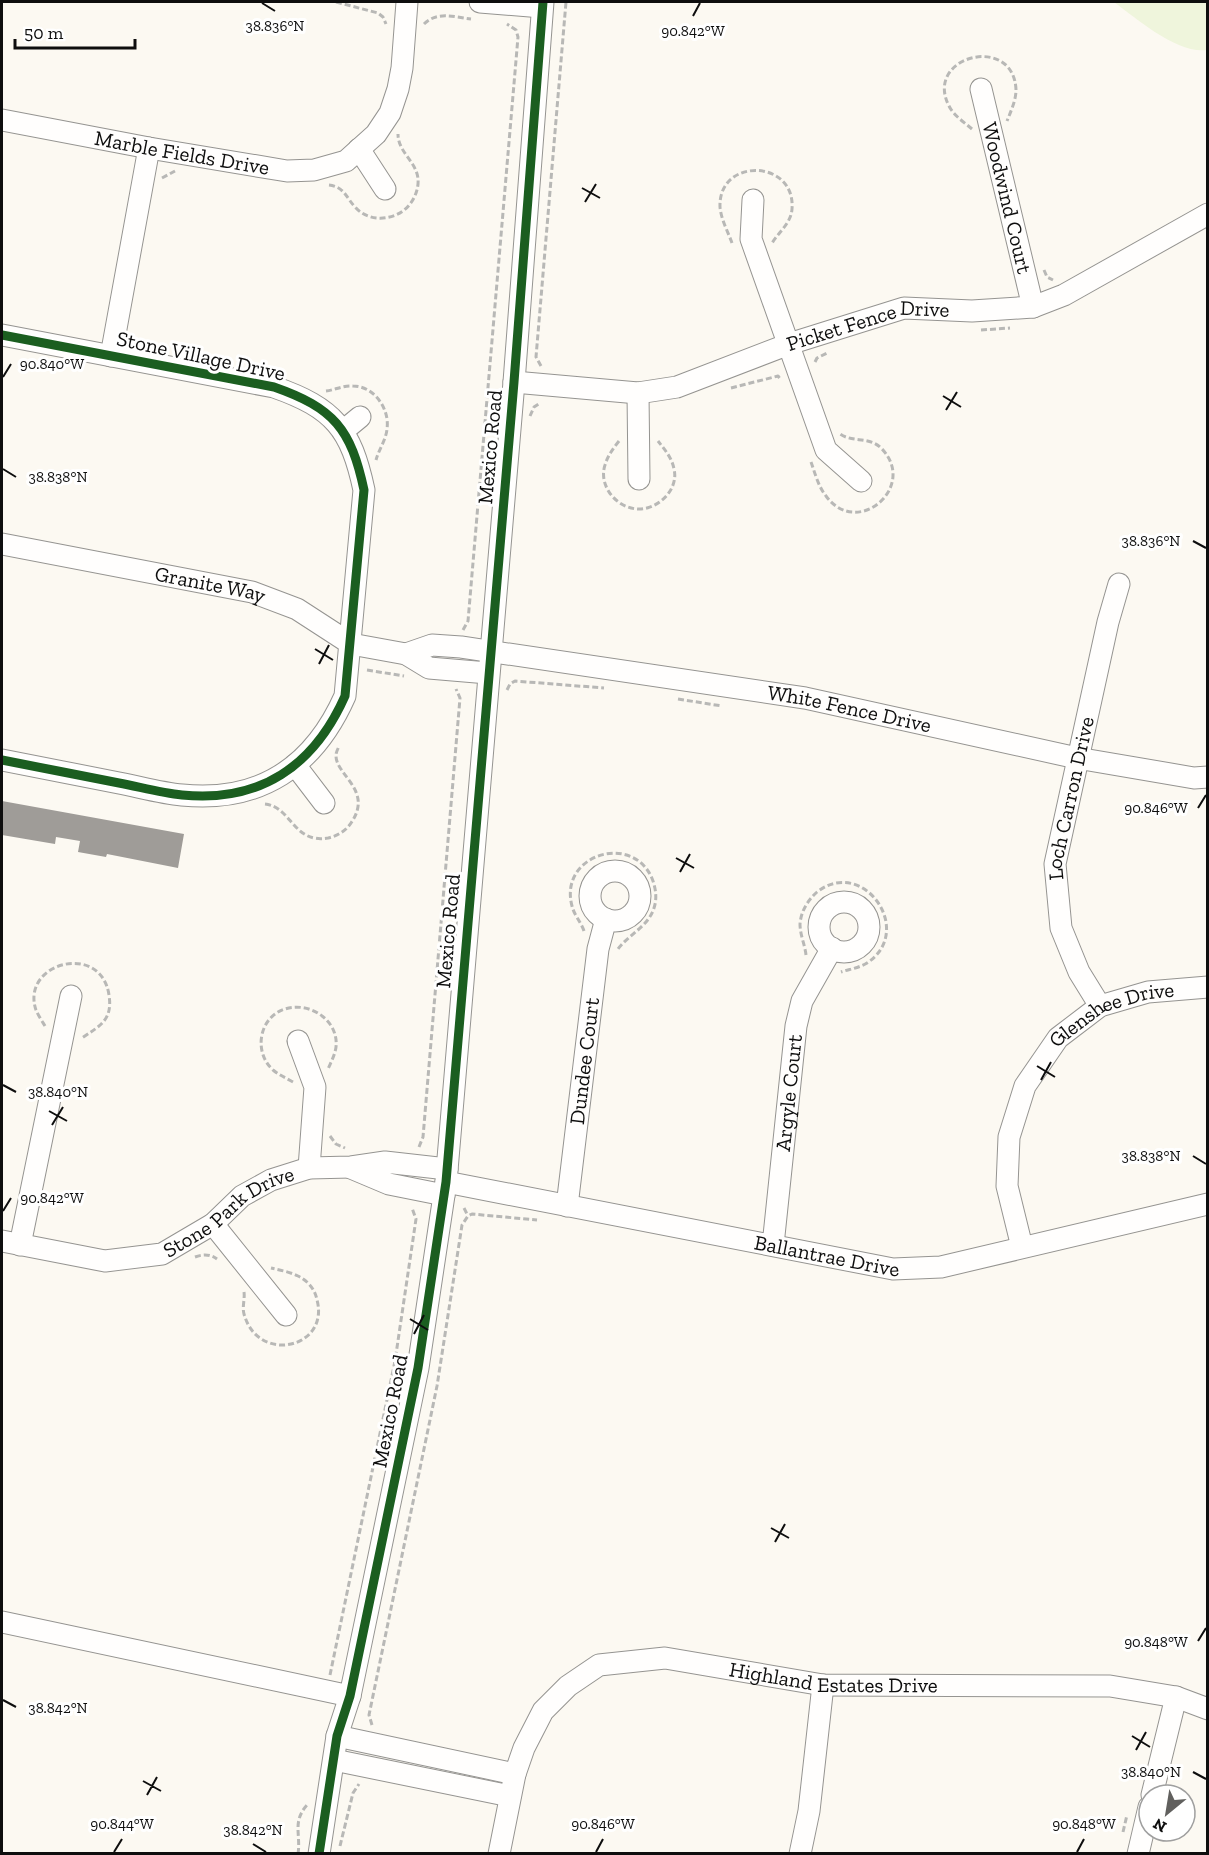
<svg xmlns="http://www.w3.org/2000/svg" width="1209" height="1855" font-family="'Zilla Slab',serif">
<rect width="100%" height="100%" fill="#fcf9f2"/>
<path fill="#eff5dc" d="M 1114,2 L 1207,2 L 1207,50 C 1177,54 1137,19 1114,2 Z"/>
<polygon fill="#9f9c98" points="2,801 184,834 178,868 107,854 106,857 78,852 80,841 56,837 55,844 2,835"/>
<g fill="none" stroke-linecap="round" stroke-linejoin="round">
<defs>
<g id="minor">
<polyline points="480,2 542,7"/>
<path id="s1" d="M 981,89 L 1033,307"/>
<path id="s2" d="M 2,120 L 149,148 L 287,171 L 314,170 L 346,161 L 376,134 L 390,113 L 398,89 L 402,68 L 407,2"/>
<polyline points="359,149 385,189"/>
<polyline points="753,200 751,239 826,450 861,481"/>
<path d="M 2,335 L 274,387 C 334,408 351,429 364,490 L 345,696 C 314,766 260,803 182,795 C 161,793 140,787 119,783 C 80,775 41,768 2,760"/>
<polyline points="111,356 149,148"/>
<path id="s3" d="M 514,382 L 638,393 L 677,387 L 789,344 L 904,308 L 972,311 L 1033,307 L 1064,295 L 1208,214"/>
<polyline points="638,393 639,479"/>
<polyline points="343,431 360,417"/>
<path id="s4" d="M 2,544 L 252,592 L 297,609 L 351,644 L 406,654 L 429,668 L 488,673"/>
<path id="s5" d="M 406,654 L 432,645 L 461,647 L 805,698 L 1077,758 L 1194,778 L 1208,777"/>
<polyline points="295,765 324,803"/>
<circle cx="615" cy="896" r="25"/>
<circle cx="844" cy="927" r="25"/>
<path id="s6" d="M 1100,1006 L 1079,972 L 1061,928 L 1055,864 L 1108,622 L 1119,584"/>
<polyline points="298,1041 315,1087 309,1168"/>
<polyline points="351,1168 389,1184 444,1195"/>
<path id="s7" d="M 446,1182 L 893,1269 L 941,1267 L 1208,1204"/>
<path id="s8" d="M 567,1206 L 598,949 L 606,919"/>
<polyline points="213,1224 286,1315"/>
<path id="s9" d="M 2,1241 L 105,1261 L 162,1254 L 213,1224 L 242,1196 L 271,1180 L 309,1168 L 351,1167 L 385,1162 L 447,1169"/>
<polyline points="20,1245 71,996"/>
<path id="s10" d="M 773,1245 L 796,1026 L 802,1001 L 832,948"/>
<path id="s11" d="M 1022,1247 L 1007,1186 L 1009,1137 L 1025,1086 L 1058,1038 L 1100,1006 L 1148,992 L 1208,987"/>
<polyline points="2,1622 350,1696"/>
<polyline points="337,1736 515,1774"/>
<polyline points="334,1760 510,1796"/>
<polyline points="1152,1795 1176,1697"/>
<polyline points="319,1854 337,1736 350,1696 418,1368 446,1182 514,382 543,2"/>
<path id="s12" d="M 499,1854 L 515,1774 L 524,1748 L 543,1711 L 568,1686 L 599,1665 L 665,1658 L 823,1685 L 1110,1686 L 1176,1697 L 1208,1709"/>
<polyline points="800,1854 809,1811 823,1685"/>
<polyline points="1138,1854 1149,1807"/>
</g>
</defs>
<use href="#minor" stroke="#959491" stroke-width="23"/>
<g stroke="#b8b8b6" stroke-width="3" stroke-dasharray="6 3" stroke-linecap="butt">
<polyline points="336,2 378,13 383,17 386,24"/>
<path d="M 424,24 C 437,11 454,17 471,19"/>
<path d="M 972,129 C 964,122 954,116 949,106 C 923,56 1014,33 1016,90 C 1016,100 1011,111 1007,121"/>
<polyline points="162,178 175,171"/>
<path d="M 329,185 C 345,187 346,198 356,208 C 368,221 389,221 403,211 C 411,205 417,195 418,184 C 420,163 398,154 398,134"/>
<path d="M 732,243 C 728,232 721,219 720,207 C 718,157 796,159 792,209 C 791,224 778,232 771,245"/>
<polyline points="1044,270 1047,277 1053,280"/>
<polyline points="981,330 1010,328"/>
<polyline points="815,362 817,358 829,352"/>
<polyline points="541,366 536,357 566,2"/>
<polyline points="731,388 778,376 781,380"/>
<path d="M 326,391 C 335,390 344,385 353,386 C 374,386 390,409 387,429 C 386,440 379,449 376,460"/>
<polyline points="530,416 534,407 540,403"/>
<path d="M 619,441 C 613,449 608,455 605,465 C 598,486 617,509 639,509 C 659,509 679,489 674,469 C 672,458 665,450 658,441"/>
<path d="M 811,462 C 815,473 818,486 826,496 C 857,539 918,487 882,449 C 870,436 853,443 840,434"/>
<polyline points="463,630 468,621 518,37 516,30 507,24"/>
<polyline points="367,670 404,676"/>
<polyline points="507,690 510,684 515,681 604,688"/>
<polyline points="678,699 722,706"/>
<path d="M 265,804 C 292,807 293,844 328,838 C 337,836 346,831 351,823 C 374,790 335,775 336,755 C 336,752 338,749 339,746"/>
<path d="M 584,931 C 581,922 574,915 572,906 C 558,854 635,831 653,881 C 656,890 657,899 654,908 C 648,927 629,934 618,949"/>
<path d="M 806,955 C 805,945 800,935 800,924 C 801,911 808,900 817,892 C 863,856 916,931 867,963 C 859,968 850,969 841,972"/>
<path d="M 45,1026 C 42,1021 38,1015 36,1010 C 20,963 101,941 109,995 C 113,1021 99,1026 82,1038"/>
<path d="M 293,1082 C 286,1078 279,1075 273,1070 C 253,1052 259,1017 285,1009 C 309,1001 339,1020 336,1047 C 335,1055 331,1062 328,1069"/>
<polyline points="330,1136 336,1144 345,1148"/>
<polyline points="419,1147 423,1137 460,698 456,689"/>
<polyline points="464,1208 468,1216"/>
<path d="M 195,1257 C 203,1254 210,1254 217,1259"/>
<path d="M 244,1292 C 245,1299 242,1307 244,1314 C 258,1365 330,1348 317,1300 C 315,1289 308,1281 298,1276 C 290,1272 280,1270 271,1268"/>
<polyline points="330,1675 395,1361 416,1219 412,1208"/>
<polyline points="372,1725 369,1715 437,1386 462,1225 468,1216 472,1214 537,1220"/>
<polyline points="1123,1832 1127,1815"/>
<polyline points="340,1846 353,1793 359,1784"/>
<path d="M 298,1854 C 301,1834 292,1822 307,1805"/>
</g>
<use href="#minor" stroke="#fffefd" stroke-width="21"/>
<defs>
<g id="cycleway">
<path d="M 2,335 L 274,387 C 334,408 351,429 364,490 L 345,696 C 314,766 260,803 182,795 C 161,793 140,787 119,783 C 80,775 41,768 2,760"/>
<polyline points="319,1854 337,1736 350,1696 418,1368 446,1182 514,382 543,2"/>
</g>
</defs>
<use href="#cycleway" stroke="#fff" stroke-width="13"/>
<use href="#cycleway" stroke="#1b5e20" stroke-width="9"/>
</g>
<path fill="none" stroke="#0e0e0e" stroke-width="2" d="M 262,3 L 275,11M 693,16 L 700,3M 582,188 L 600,198M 585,202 L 596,184M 3,377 L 11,364M 943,396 L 961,407M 946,410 L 957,392M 3,469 L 16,477M 1193,541 L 1206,548M 315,649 L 333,660M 319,664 L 329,645M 1198,808 L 1206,795M 676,858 L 694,868M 680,872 L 690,854M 1037,1066 L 1055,1077M 1041,1080 L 1051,1062M 3,1085 L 16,1092M 49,1111 L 67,1121M 52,1125 L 63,1107M 1193,1156 L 1206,1164M 3,1211 L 11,1198M 410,1319 L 428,1330M 414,1334 L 424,1315M 771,1528 L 789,1538M 775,1542 L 785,1524M 1198,1641 L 1206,1628M 3,1700 L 16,1707M 1132,1736 L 1150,1747M 1136,1750 L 1146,1732M 1193,1772 L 1206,1779M 143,1781 L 161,1791M 147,1795 L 157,1777M 253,1844 L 266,1852M 114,1852 L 122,1839M 596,1852 L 603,1839M 1077,1852 L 1084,1839"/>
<g text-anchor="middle" stroke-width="6" stroke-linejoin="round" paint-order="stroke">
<g font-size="21" fill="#0e0e0e" stroke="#fff">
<text dy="7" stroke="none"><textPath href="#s2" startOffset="183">Marble Fields Drive</textPath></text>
<text dy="7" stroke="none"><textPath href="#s1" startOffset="112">Woodwind Court</textPath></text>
<text dy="7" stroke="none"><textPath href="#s3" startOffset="366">Picket Fence Drive</textPath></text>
<text transform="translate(201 356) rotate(12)" y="7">Stone Village Drive</text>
<text transform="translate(490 447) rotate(-85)" y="7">Mexico Road</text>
<text dy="7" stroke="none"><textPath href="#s4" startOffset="212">Granite Way</textPath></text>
<text dy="7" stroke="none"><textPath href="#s5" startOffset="450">White Fence Drive</textPath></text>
<text dy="7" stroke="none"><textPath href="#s6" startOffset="219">Loch Carron Drive</textPath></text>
<text transform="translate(448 931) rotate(-85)" y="7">Mexico Road</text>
<text dy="7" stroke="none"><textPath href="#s11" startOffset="284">Glenshee Drive</textPath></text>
<text dy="7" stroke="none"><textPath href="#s8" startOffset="146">Dundee Court</textPath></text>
<text dy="7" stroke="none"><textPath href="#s10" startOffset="153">Argyle Court</textPath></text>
<text dy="7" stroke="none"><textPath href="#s9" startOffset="242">Stone Park Drive</textPath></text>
<text dy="7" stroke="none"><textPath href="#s7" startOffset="388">Ballantrae Drive</textPath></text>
<text transform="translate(390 1411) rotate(-79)" y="7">Mexico Road</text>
<text dy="7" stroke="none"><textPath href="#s12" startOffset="460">Highland Estates Drive</textPath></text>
</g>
</g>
<g font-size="15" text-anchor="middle" fill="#0e0e0e" stroke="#fff" stroke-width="6" stroke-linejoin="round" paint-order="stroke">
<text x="275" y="31">38.836°N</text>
<text x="693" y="36">90.842°W</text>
<text x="52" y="369">90.840°W</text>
<text x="58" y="482">38.838°N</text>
<text x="1151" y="546">38.836°N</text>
<text x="1156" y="813">90.846°W</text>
<text x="58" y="1097">38.840°N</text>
<text x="1151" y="1161">38.838°N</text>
<text x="52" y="1203">90.842°W</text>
<text x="1156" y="1647">90.848°W</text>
<text x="58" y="1713">38.842°N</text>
<text x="1151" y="1777">38.840°N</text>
<text x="122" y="1829">90.844°W</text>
<text x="603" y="1829">90.846°W</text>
<text x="1084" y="1829">90.848°W</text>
<text x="253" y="1835">38.842°N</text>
</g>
<rect width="1209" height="1855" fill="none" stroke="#0e0e0e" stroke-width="6"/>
<g transform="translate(1167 1813) rotate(210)"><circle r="28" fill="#ffffff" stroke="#9f9f9f" stroke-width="1.5"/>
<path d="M0-4.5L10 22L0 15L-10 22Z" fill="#61605e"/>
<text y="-9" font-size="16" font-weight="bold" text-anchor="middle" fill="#0e0e0e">N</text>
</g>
<path d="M15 39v9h120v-9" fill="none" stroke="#0e0e0e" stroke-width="3"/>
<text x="24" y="39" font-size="18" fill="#0e0e0e" stroke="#ffffff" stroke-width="4.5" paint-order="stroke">50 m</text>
</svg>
